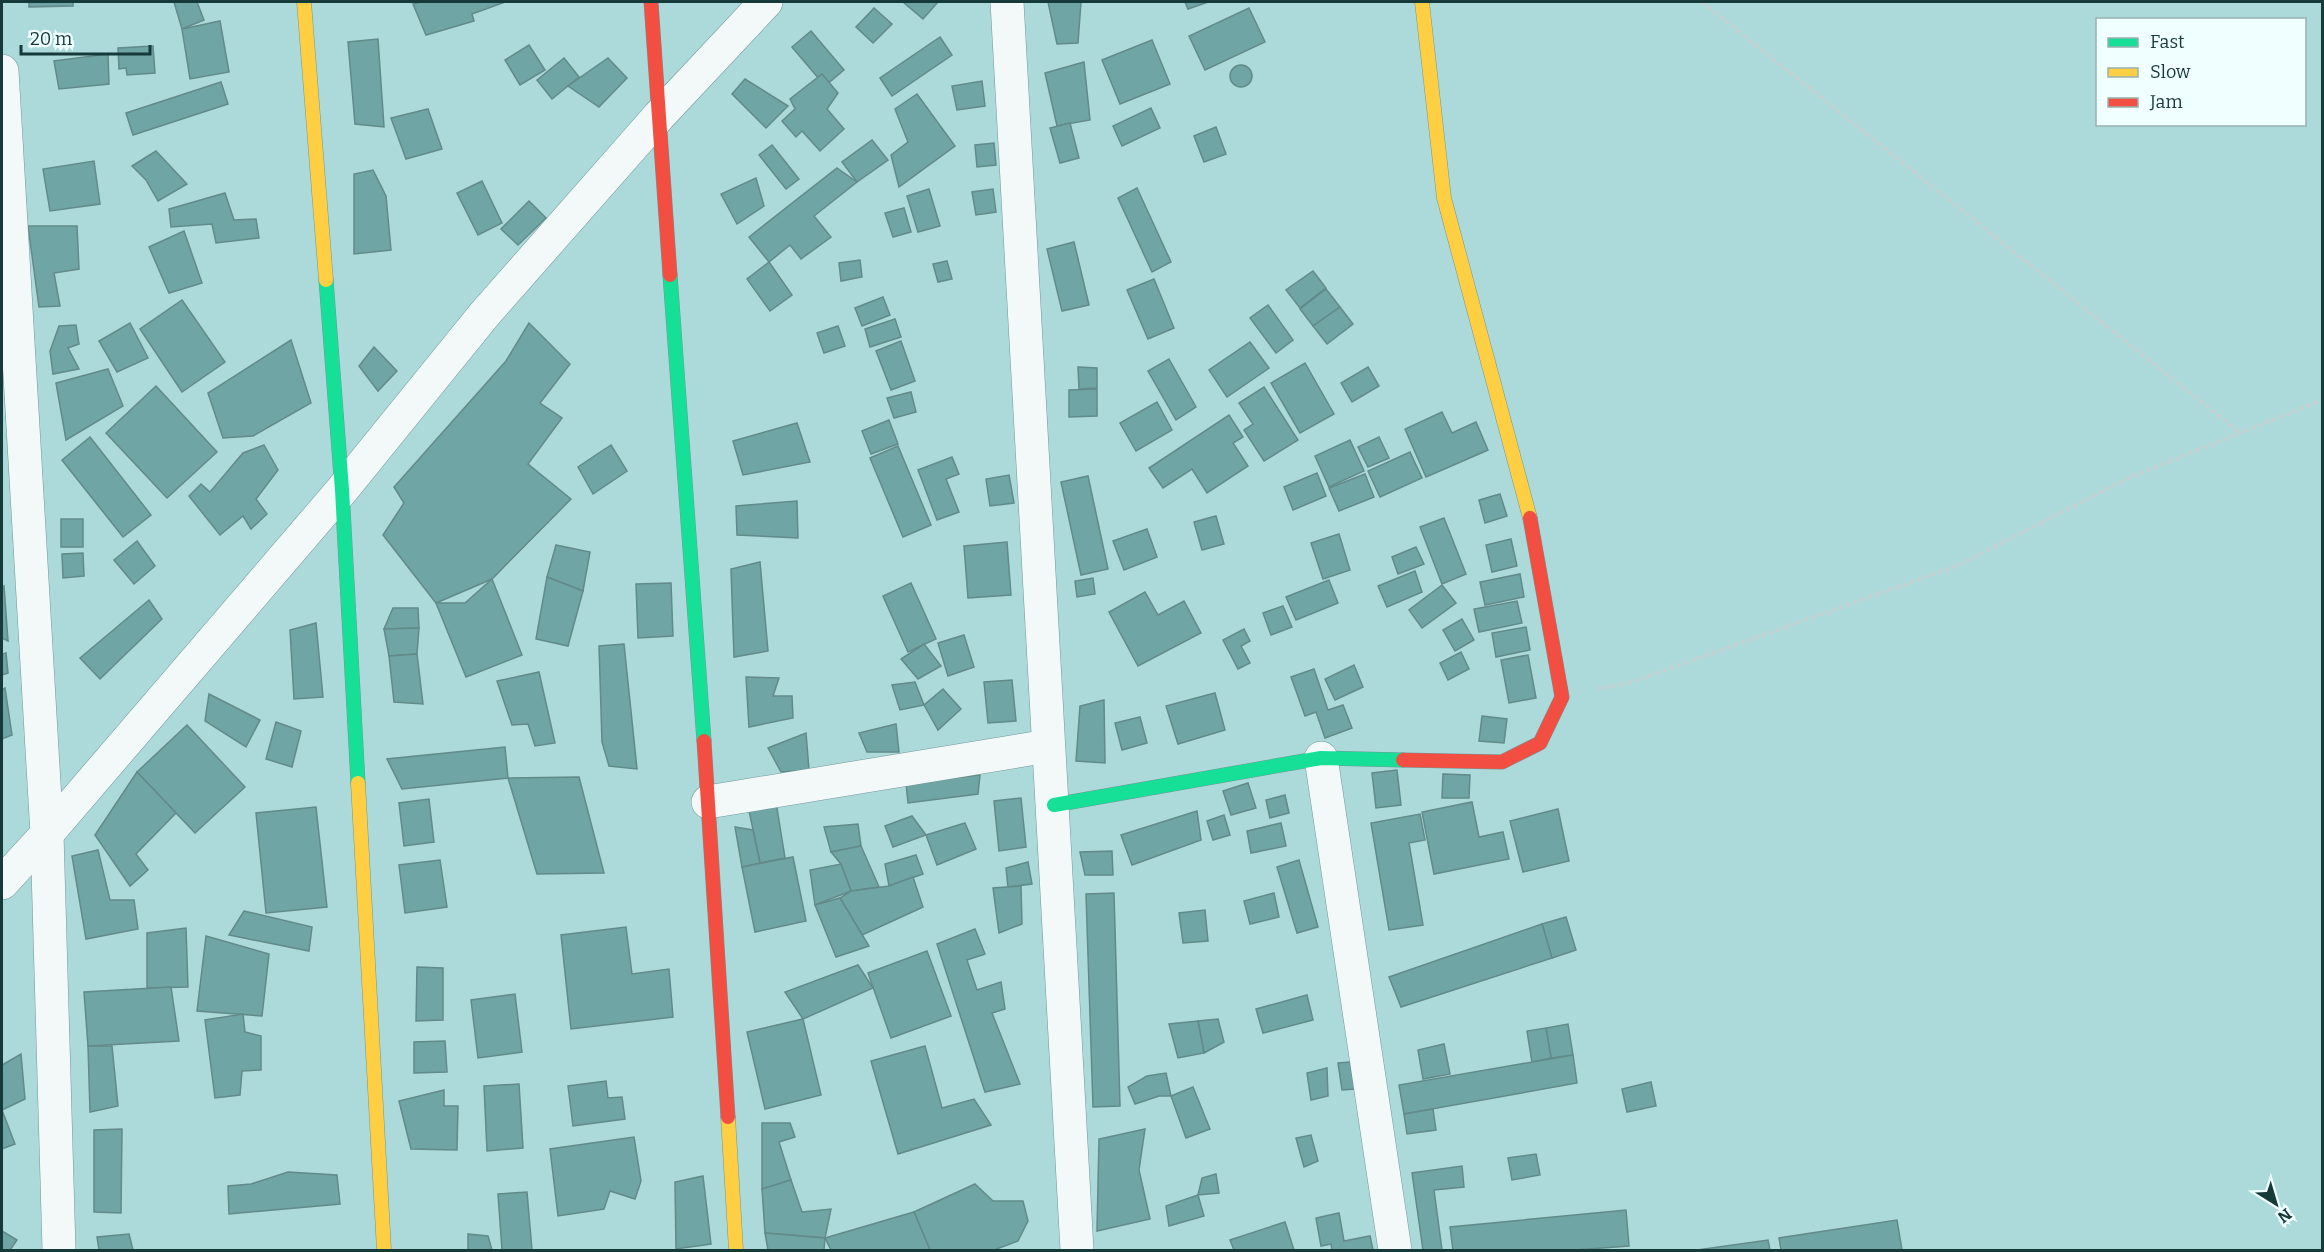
<svg xmlns="http://www.w3.org/2000/svg" width="2324" height="1252" font-family="Bitter,serif">
<rect width="100%" height="100%" fill="#acd9d9"/>
<g fill="#70a5a5" stroke="#628a8a" stroke-width="1.5">
<polygon points="29,2 73,2 73,6 29,7"/>
<polygon points="174,2 197,2 204,20 182,29"/>
<polygon points="421,2 505,2 472,14 474,21 426,35 413,4"/>
<polygon points="903,2 938,2 923,19"/>
<polygon points="1048,2 1081,2 1078,43 1057,44"/>
<polygon points="1185,2 1208,2 1188,9"/>
<polygon points="874,8 892,24 873,43 856,27"/>
<polygon points="1249,8 1265,42 1205,70 1189,36"/>
<polygon points="220,21 229,72 190,79 182,29"/>
<polygon points="811,31 844,70 825,86 792,47"/>
<polygon points="940,37 952,55 892,96 880,78"/>
<polygon points="378,39 384,127 355,124 348,42"/>
<polygon points="1152,40 1170,84 1120,104 1102,60"/>
<polygon points="529,45 545,70 520,85 505,60"/>
<polygon points="153,46 155,73 127,75 126,68 119,69 118,48"/>
<polygon points="108,54 109,84 59,89 54,61"/>
<polygon points="564,58 579,77 552,99 537,80"/>
<polygon points="608,58 627,78 599,107 568,86"/>
<polygon points="1084,62 1090,120 1057,126 1045,73"/>
<circle cx="1241" cy="76" r="11"/>
<polygon points="822,74 838,93 827,109 844,129 820,151 802,131 796,137 782,121 795,109 790,99"/>
<polygon points="745,79 788,106 766,128 732,94"/>
<polygon points="982,81 985,106 957,110 952,86"/>
<polygon points="221,82 228,104 133,135 126,113"/>
<polygon points="917,94 955,146 899,187 891,155 908,142 895,109"/>
<polygon points="1151,108 1160,128 1122,146 1113,126"/>
<polygon points="428,109 442,149 406,159 391,118"/>
<polygon points="1070,123 1079,158 1060,163 1050,128"/>
<polygon points="1216,127 1226,154 1204,162 1194,136"/>
<polygon points="872,140 888,160 857,182 842,162"/>
<polygon points="994,143 996,165 977,167 975,145"/>
<polygon points="772,145 799,179 786,189 759,155"/>
<polygon points="156,151 187,184 158,201 146,180 132,166"/>
<polygon points="94,161 100,204 50,211 43,169"/>
<polygon points="837,168 857,182 814,216 831,237 801,259 790,245 769,262 749,237"/>
<polygon points="373,170 386,196 391,250 354,254 354,174"/>
<polygon points="756,178 764,206 737,224 721,194"/>
<polygon points="482,181 502,223 478,235 457,193"/>
<polygon points="1137,188 1171,262 1152,272 1118,198"/>
<polygon points="929,189 940,226 918,232 907,196"/>
<polygon points="993,189 996,212 976,215 972,192"/>
<polygon points="225,193 234,220 256,219 259,238 216,243 212,224 171,227 169,209"/>
<polygon points="529,201 546,218 518,245 501,229"/>
<polygon points="904,208 911,232 893,237 885,213"/>
<polygon points="28,226 77,226 79,269 54,273 60,306 39,307"/>
<polygon points="184,231 202,283 169,293 149,247"/>
<polygon points="1074,242 1089,305 1062,311 1047,249"/>
<polygon points="860,260 862,277 841,281 839,263"/>
<polygon points="947,261 952,279 938,282 933,264"/>
<polygon points="769,262 792,295 770,311 747,279"/>
<polygon points="1313,271 1326,288 1300,308 1286,290"/>
<polygon points="1154,279 1174,328 1148,339 1127,290"/>
<polygon points="1326,289 1340,307 1313,326 1300,309"/>
<polygon points="883,297 890,315 862,326 855,308"/>
<polygon points="182,300 225,362 182,392 140,329"/>
<polygon points="1268,305 1293,340 1276,353 1250,318"/>
<polygon points="1340,307 1353,324 1327,344 1313,326"/>
<polygon points="895,319 901,337 870,347 865,329"/>
<polygon points="130,323 148,358 117,372 99,341"/>
<polygon points="529,323 570,364 540,403 562,418 528,464 571,499 492,579 436,603 383,535 404,503 394,487 506,361"/>
<polygon points="76,325 79,344 68,348 79,369 53,374 50,351 59,326"/>
<polygon points="838,326 845,346 824,353 817,333"/>
<polygon points="291,340 311,403 253,436 223,438 208,393"/>
<polygon points="901,341 915,381 891,390 876,351"/>
<polygon points="1250,342 1269,368 1227,397 1209,370"/>
<polygon points="374,347 397,371 378,391 359,366"/>
<polygon points="1169,359 1196,407 1176,420 1148,371"/>
<polygon points="1305,363 1334,414 1300,433 1271,383"/>
<polygon points="1078,367 1097,368 1097,388 1079,389"/>
<polygon points="1368,367 1379,386 1352,402 1341,383"/>
<polygon points="108,369 123,406 66,440 56,383"/>
<polygon points="156,386 217,452 167,498 106,433"/>
<polygon points="1264,387 1298,440 1264,461 1244,430 1253,424 1239,403"/>
<polygon points="1097,389 1097,416 1069,417 1069,390"/>
<polygon points="911,392 916,412 894,418 887,398"/>
<polygon points="1157,402 1172,430 1136,451 1120,423"/>
<polygon points="1442,412 1452,433 1476,422 1488,450 1426,477 1405,429"/>
<polygon points="1229,415 1243,437 1233,443 1248,466 1207,493 1192,469 1163,488 1149,468"/>
<polygon points="889,420 898,444 871,454 862,431"/>
<polygon points="797,423 810,462 743,475 733,441"/>
<polygon points="90,437 151,515 123,537 62,460"/>
<polygon points="1379,437 1389,458 1368,467 1358,447"/>
<polygon points="1350,440 1364,471 1329,487 1315,456"/>
<polygon points="264,445 278,470 256,499 267,514 251,529 243,516 220,535 189,496 201,484 210,492 243,453"/>
<polygon points="611,445 627,471 593,494 578,467"/>
<polygon points="898,446 931,525 903,537 870,458"/>
<polygon points="1410,452 1422,478 1380,497 1368,471"/>
<polygon points="952,457 959,474 946,479 959,512 937,520 918,470"/>
<polygon points="1317,473 1326,496 1293,510 1284,487"/>
<polygon points="1365,474 1374,497 1339,511 1329,488"/>
<polygon points="1009,475 1014,503 990,506 986,479"/>
<polygon points="1088,476 1108,569 1081,575 1061,482"/>
<polygon points="1500,494 1507,516 1485,523 1479,500"/>
<polygon points="797,501 798,538 737,535 736,506"/>
<polygon points="1216,516 1224,544 1202,550 1194,522"/>
<polygon points="1444,518 1466,574 1442,584 1420,527"/>
<rect x="61" y="519" width="22" height="28"/>
<polygon points="1147,529 1157,557 1124,570 1113,541"/>
<polygon points="1339,534 1350,570 1323,579 1311,543"/>
<polygon points="1511,539 1517,566 1492,572 1486,545"/>
<polygon points="137,541 155,566 134,584 114,560"/>
<polygon points="1007,542 1011,595 968,598 964,546"/>
<polygon points="556,545 590,552 583,591 547,577"/>
<polygon points="1416,547 1424,564 1398,574 1392,557"/>
<polygon points="83,553 84,576 63,578 62,554"/>
<polygon points="760,562 768,651 734,657 731,569"/>
<polygon points="1415,571 1422,592 1387,607 1378,586"/>
<polygon points="1520,574 1524,597 1485,605 1480,582"/>
<polygon points="547,577 583,591 568,646 536,639"/>
<polygon points="1093,578 1095,594 1077,597 1075,581"/>
<polygon points="492,579 522,655 466,677 436,603 465,603"/>
<polygon points="1329,580 1338,603 1296,620 1286,597"/>
<polygon points="671,583 673,636 638,638 636,584"/>
<polygon points="911,583 936,639 908,652 883,596"/>
<polygon points="1442,585 1456,603 1422,628 1409,610"/>
<polygon points="4,586 8,641 2,638 2,587"/>
<polygon points="1145,592 1158,615 1184,601 1201,633 1138,666 1109,612"/>
<polygon points="149,600 162,619 100,679 80,658"/>
<polygon points="1517,601 1522,623 1479,632 1474,609"/>
<polygon points="1283,606 1292,627 1271,635 1263,613"/>
<polygon points="393,608 418,608 419,628 384,629"/>
<polygon points="1462,619 1474,640 1455,651 1443,630"/>
<polygon points="316,623 323,697 294,699 290,630"/>
<polygon points="1526,627 1530,650 1496,657 1492,633"/>
<polygon points="419,628 417,654 389,656 384,629"/>
<polygon points="1244,629 1250,641 1241,646 1250,663 1238,669 1223,640"/>
<polygon points="964,635 974,667 948,676 938,643"/>
<polygon points="624,644 637,769 609,766 602,742 599,646"/>
<polygon points="924,644 941,666 918,679 901,659"/>
<polygon points="1461,652 1469,669 1448,680 1440,663"/>
<polygon points="6,653 8,673 2,675 2,654"/>
<polygon points="417,654 423,704 394,702 389,656"/>
<polygon points="1528,655 1536,698 1509,703 1501,660"/>
<polygon points="1354,665 1363,687 1335,700 1325,679"/>
<polygon points="1314,669 1328,710 1343,705 1352,728 1325,738 1316,712 1305,716 1291,677"/>
<polygon points="539,672 555,743 535,746 528,724 512,725 497,681"/>
<polygon points="746,677 779,678 773,696 792,696 793,718 749,727"/>
<polygon points="1012,680 1016,721 988,723 984,682"/>
<polygon points="915,682 924,705 900,710 892,685"/>
<polygon points="5,688 12,735 2,739 2,690"/>
<polygon points="943,689 961,709 938,730 924,705"/>
<polygon points="1215,693 1225,730 1178,744 1166,706"/>
<polygon points="209,694 260,720 246,747 205,721"/>
<polygon points="1104,700 1105,763 1076,761 1080,706"/>
<polygon points="1482,716 1507,719 1504,743 1479,741"/>
<polygon points="1140,717 1147,743 1122,750 1115,723"/>
<polygon points="276,722 301,731 292,767 266,759"/>
<polygon points="896,724 899,752 867,752 859,733"/>
<polygon points="187,725 245,787 195,833 137,772"/>
<polygon points="806,733 809,770 781,772 768,748"/>
<polygon points="505,747 508,778 402,789 387,759"/>
<polygon points="1397,770 1401,805 1376,808 1372,773"/>
<polygon points="137,772 176,813 136,854 148,870 130,886 95,835"/>
<polygon points="1443,774 1470,775 1469,798 1442,798"/>
<polygon points="980,775 978,794 908,803 906,783"/>
<polygon points="579,777 604,873 537,874 508,778"/>
<polygon points="1248,783 1256,808 1231,815 1223,791"/>
<polygon points="1285,795 1289,813 1270,818 1266,800"/>
<polygon points="1021,798 1026,847 999,851 994,801"/>
<polygon points="429,799 434,842 404,846 399,803"/>
<polygon points="776,802 785,858 760,863 748,806"/>
<polygon points="1472,802 1479,837 1503,832 1509,859 1434,874 1422,812"/>
<polygon points="316,807 327,907 266,913 256,813"/>
<polygon points="1558,809 1569,861 1523,872 1510,821"/>
<polygon points="1197,811 1201,840 1132,865 1121,835"/>
<polygon points="1420,814 1425,840 1409,843 1423,925 1389,930 1371,823"/>
<polygon points="1224,815 1230,835 1213,840 1207,821"/>
<polygon points="912,816 926,835 893,847 885,826"/>
<polygon points="965,823 976,849 937,865 926,835"/>
<polygon points="1281,823 1286,846 1251,853 1247,831"/>
<polygon points="858,824 861,846 831,852 824,827"/>
<polygon points="735,827 753,830 760,863 742,867"/>
<polygon points="861,846 879,887 851,891 841,864 831,852"/>
<polygon points="98,850 110,900 134,900 138,929 86,939 72,856"/>
<polygon points="1112,851 1113,875 1085,875 1080,852"/>
<polygon points="916,855 923,874 889,886 885,864"/>
<polygon points="793,857 806,921 755,932 742,867"/>
<polygon points="440,860 447,907 405,913 399,865"/>
<polygon points="1299,860 1318,927 1297,933 1277,867"/>
<polygon points="1028,862 1032,884 1008,887 1006,868"/>
<polygon points="841,864 851,891 815,905 810,870"/>
<polygon points="913,877 923,907 862,935 840,898 851,891 889,886"/>
<polygon points="1021,886 1022,924 999,933 993,888"/>
<polygon points="1114,893 1120,1106 1093,1107 1086,894"/>
<polygon points="1274,893 1279,917 1250,924 1244,901"/>
<polygon points="840,898 869,946 836,957 815,905"/>
<polygon points="1205,910 1208,941 1183,943 1179,913"/>
<polygon points="244,911 312,927 309,951 229,935"/>
<polygon points="1566,917 1576,950 1552,958 1542,924"/>
<polygon points="1542,924 1552,958 1401,1007 1389,977"/>
<polygon points="626,927 632,974 669,969 673,1017 571,1029 561,935"/>
<polygon points="186,928 188,987 147,988 147,933"/>
<polygon points="975,929 985,954 967,960 977,990 1001,982 1005,1009 992,1013 1020,1084 985,1092 937,944"/>
<polygon points="206,936 269,954 262,1016 197,1011"/>
<polygon points="927,951 951,1016 891,1038 868,973"/>
<polygon points="858,965 873,988 803,1019 785,992"/>
<polygon points="417,967 443,968 443,1020 416,1021"/>
<polygon points="171,987 179,1041 88,1046 84,992"/>
<polygon points="515,994 522,1052 478,1058 471,1000"/>
<polygon points="1307,995 1313,1020 1263,1033 1256,1009"/>
<polygon points="243,1014 245,1032 261,1036 261,1070 242,1071 240,1095 215,1098 205,1020"/>
<polygon points="803,1019 821,1095 765,1109 747,1032"/>
<polygon points="1218,1019 1224,1042 1204,1053 1198,1021"/>
<polygon points="1198,1021 1204,1053 1178,1058 1169,1024"/>
<polygon points="1568,1024 1573,1055 1551,1058 1546,1028"/>
<polygon points="1546,1028 1551,1058 1532,1062 1527,1031"/>
<polygon points="445,1041 447,1072 414,1073 414,1042"/>
<polygon points="1444,1044 1450,1074 1423,1079 1418,1050"/>
<polygon points="88,1046 112,1046 118,1106 90,1112"/>
<polygon points="925,1046 942,1108 974,1099 991,1125 898,1154 871,1061"/>
<polygon points="21,1054 25,1099 2,1110 2,1065"/>
<polygon points="1573,1055 1577,1083 1404,1114 1399,1085"/>
<polygon points="1350,1062 1355,1089 1342,1090 1338,1063"/>
<polygon points="1327,1068 1328,1096 1311,1100 1307,1073"/>
<polygon points="1166,1073 1171,1096 1159,1096 1135,1104 1128,1087 1147,1076"/>
<polygon points="606,1081 608,1098 622,1097 625,1119 573,1126 568,1086"/>
<polygon points="1651,1082 1656,1106 1627,1112 1622,1089"/>
<polygon points="519,1084 523,1148 487,1151 484,1086"/>
<polygon points="1193,1087 1210,1129 1186,1138 1171,1096"/>
<polygon points="444,1090 444,1106 458,1106 457,1150 411,1149 399,1101"/>
<polygon points="1433,1109 1436,1130 1407,1134 1404,1114"/>
<polygon points="2,1110 15,1144 2,1149"/>
<polygon points="762,1123 790,1123 795,1137 779,1142 791,1180 762,1189"/>
<polygon points="122,1129 121,1213 94,1212 94,1130"/>
<polygon points="1145,1129 1139,1170 1150,1219 1097,1231 1099,1139"/>
<polygon points="1311,1135 1318,1161 1304,1167 1296,1138"/>
<polygon points="634,1137 641,1181 635,1199 610,1191 604,1209 558,1216 550,1149"/>
<polygon points="1536,1154 1540,1175 1512,1180 1508,1158"/>
<polygon points="1462,1166 1464,1187 1434,1190 1442,1250 1423,1250 1412,1173"/>
<polygon points="288,1172 337,1175 340,1204 229,1214 228,1186 251,1184"/>
<polygon points="1216,1174 1219,1193 1198,1195 1202,1178"/>
<polygon points="703,1176 711,1244 676,1249 675,1182"/>
<polygon points="791,1180 802,1212 831,1209 825,1238 765,1233 762,1189"/>
<polygon points="975,1184 993,1201 1023,1201 1028,1221 1018,1241 994,1250 930,1250 914,1212"/>
<polygon points="527,1192 532,1250 502,1250 498,1194"/>
<polygon points="1198,1195 1204,1216 1169,1226 1166,1206"/>
<polygon points="1626,1210 1629,1246 1575,1250 1453,1250 1450,1227"/>
<polygon points="914,1212 930,1250 831,1250 825,1238"/>
<polygon points="1339,1213 1344,1241 1370,1236 1373,1250 1332,1250 1331,1244 1321,1246 1316,1218"/>
<polygon points="1897,1220 1902,1250 1781,1250 1779,1238"/>
<polygon points="1285,1222 1294,1250 1234,1250 1230,1240"/>
<polygon points="2,1231 17,1240 10,1250 2,1250"/>
<polygon points="765,1233 825,1238 824,1250 768,1250"/>
<polygon points="129,1234 133,1250 99,1250 97,1237"/>
<polygon points="468,1234 488,1236 492,1250 468,1250"/>
<polygon points="1768,1240 1770,1250 1697,1250"/>
</g>
<g fill="none" stroke-linecap="round" stroke-linejoin="round">
<defs>
<g id="street">
<polyline points="1007,2 1077,1250"/>
<polyline points="2,71 47,834 59,1250"/>
<polyline points="1321,758 1395,1250"/>
<polyline points="708,802 1048,746"/>
<polyline points="2,883 47,834 342,490 483,316 659,116 766,2"/>
</g>
<g id="fast">
<polyline points="670,275 704,741"/>
<polyline points="326,280 342,490 358,783"/>
<polyline points="1054,805 1321,758 1403,760"/>
</g>
<g id="slow">
<polyline points="304,2 326,280"/>
<polyline points="1422,2 1444,198 1530,518"/>
<polyline points="358,783 384,1250"/>
<polyline points="728,1117 736,1250"/>
</g>
<g id="jam">
<polyline points="651,2 670,275"/>
<polyline points="704,741 728,1117"/>
<polyline points="1403,760 1502,762 1540,743 1562,697 1530,518"/>
</g>
</defs>
<use href="#street" stroke="#729797" stroke-width="34"/>
<use href="#fast" stroke="#729797" stroke-width="15"/>
<use href="#slow" stroke="#729797" stroke-width="15"/>
<use href="#jam" stroke="#729797" stroke-width="15"/>
<g stroke="#c3d1d2" stroke-width="4" stroke-dasharray="4.5 3" stroke-linecap="butt">
<polyline points="1702,2 2239,432"/>
<polyline points="1598,689 1632,682 1959,565 2126,479 2322,400"/>
</g>
<use href="#street" stroke="#f3f9f9" stroke-width="33"/>
<use href="#fast" stroke="#16e098" stroke-width="14"/>
<use href="#slow" stroke="#ffcf43" stroke-width="14"/>
<use href="#jam" stroke="#f24e42" stroke-width="14"/>
</g>
<rect width="2324" height="1252" fill="none" stroke="#16393a" stroke-width="6"/>
<rect x="2096" y="18" width="210" height="108" fill="#f0ffff" stroke="#99b0b0" stroke-width="1.5"/>
<rect x="2108" y="38" width="30" height="9" fill="#16e098" stroke="#99b0b0" stroke-width="1.5"/>
<text x="2150" y="48" font-size="18" fill="#16393a">Fast</text>
<rect x="2108" y="68" width="30" height="9" fill="#ffcf43" stroke="#99b0b0" stroke-width="1.5"/>
<text x="2150" y="78" font-size="18" fill="#16393a">Slow</text>
<rect x="2108" y="98" width="30" height="9" fill="#f24e42" stroke="#99b0b0" stroke-width="1.5"/>
<text x="2150" y="108" font-size="18" fill="#16393a">Jam</text>
<g transform="translate(2276 1204) rotate(143)" stroke="#f0ffff" stroke-width="4.5" paint-order="stroke">
<path d="M0-4.5L10 22L0 15L-10 22Z" fill="#16393a"/>
<text y="-9" font-size="16" font-weight="bold" text-anchor="middle" fill="#16393a">N</text>
</g>
<path d="M21 45v9h129v-9" fill="none" stroke="#16393a" stroke-width="3"/>
<text x="30" y="45" font-size="18" fill="#16393a" stroke="#f0ffff" stroke-width="4.5" paint-order="stroke">20 m</text>
</svg>
